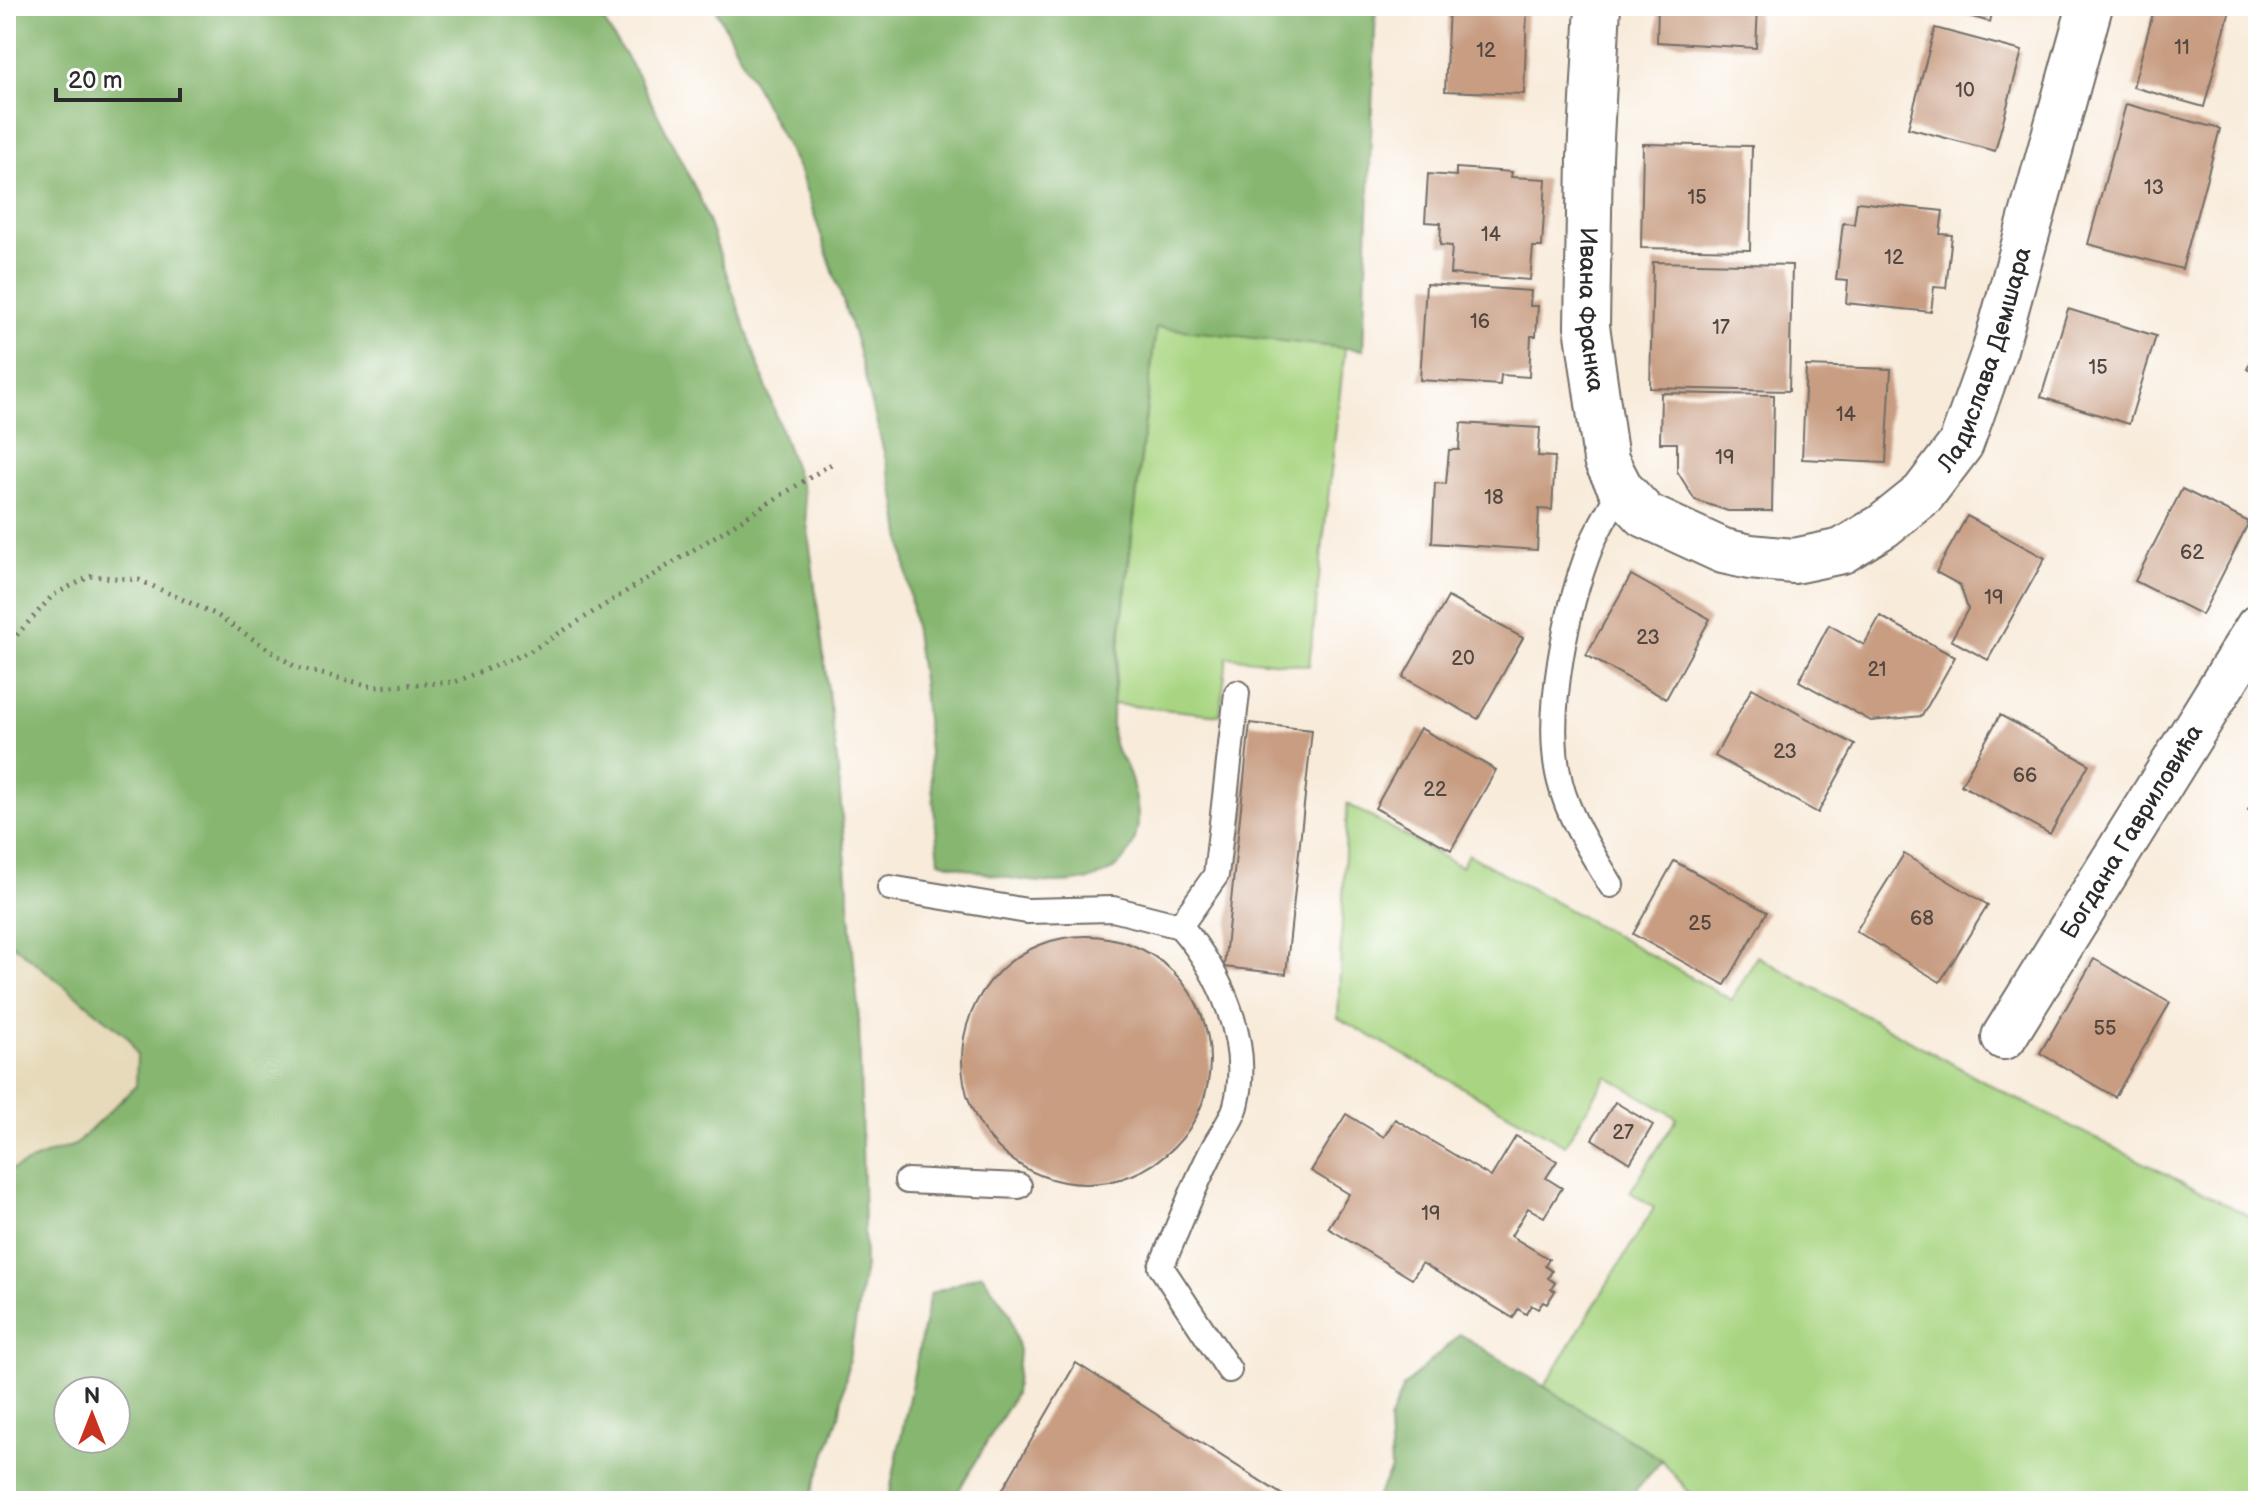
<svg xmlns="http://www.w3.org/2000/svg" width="2264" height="1507" font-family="'Balsamiq Sans',sans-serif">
<rect width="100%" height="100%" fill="#fff"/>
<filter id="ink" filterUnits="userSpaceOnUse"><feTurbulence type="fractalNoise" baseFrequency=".0125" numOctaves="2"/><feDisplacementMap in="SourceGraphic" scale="16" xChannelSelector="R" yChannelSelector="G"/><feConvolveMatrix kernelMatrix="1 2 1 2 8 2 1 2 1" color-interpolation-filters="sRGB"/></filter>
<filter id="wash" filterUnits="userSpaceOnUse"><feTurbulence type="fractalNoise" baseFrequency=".006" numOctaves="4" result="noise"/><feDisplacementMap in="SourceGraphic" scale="32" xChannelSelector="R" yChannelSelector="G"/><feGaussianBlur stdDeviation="1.8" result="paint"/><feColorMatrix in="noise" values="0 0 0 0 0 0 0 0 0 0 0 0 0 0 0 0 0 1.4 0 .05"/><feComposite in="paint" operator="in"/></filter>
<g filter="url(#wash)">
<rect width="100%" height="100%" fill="#f8ebda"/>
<polygon fill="#e6daba" points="6,939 128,1037 137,1055 136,1086 75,1145 50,1153 6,1172"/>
<g fill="#a9d582" stroke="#6a8056" stroke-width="2">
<polygon points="1156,327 1345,348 1309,666 1227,657 1220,715 1113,704"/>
<polygon points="1347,804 1461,867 1468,854 1732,1000 1757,956 2009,1095 2258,1220 2258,1501 1686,1501 1691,1495 1662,1460 1544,1387 1654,1208 1630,1192 1677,1118 1607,1076 1565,1145 1338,1018"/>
</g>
<g fill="#86b670" stroke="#58704e" stroke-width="2" fill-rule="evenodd">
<path d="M 6,6 L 594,6 L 638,76 L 700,198 L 803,492 L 838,769 L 859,1021 L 865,1267 L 839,1416 L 809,1501 L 6,1501 L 6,1172 L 50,1153 L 75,1145 L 136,1086 L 137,1055 L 128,1037 L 6,939 ZM 68,1391 L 116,1391 L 116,1439 L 68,1439 Z"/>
<path d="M 714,6 L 1376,6 L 1363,350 L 1156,327 L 1112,704 C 1113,717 1110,735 1115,747 C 1118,755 1124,761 1127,768 C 1133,783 1139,807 1138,823 C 1129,916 997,877 939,861 L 923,687 L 896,500 L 856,341 L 800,172 Z"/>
<polygon points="982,1274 1010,1314 1019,1351 1015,1394 959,1490 956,1501 888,1501 930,1294"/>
<polygon points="1460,1334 1662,1460 1627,1501 1374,1501 1391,1470 1389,1421 1403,1387"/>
</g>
<g id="blocks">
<g fill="#c89d82">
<polygon points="1658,6 1758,6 1756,48 1657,42"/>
<polygon points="1934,6 1994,6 1990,22"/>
<polygon points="2155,6 2231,6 2204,107 2133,87"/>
<polygon points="1449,7 1527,10 1524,94 1445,91"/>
<polygon points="1935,28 2022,51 1995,151 1908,128"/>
<polygon points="2126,104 2220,129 2182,269 2088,244"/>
<polygon points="1643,144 1752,146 1750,250 1641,248"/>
<polygon points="1456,168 1512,172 1511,177 1546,179 1542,247 1533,247 1530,280 1450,274 1452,246 1440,245 1441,223 1425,222 1428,174 1456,176"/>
<polygon points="1857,202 1943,211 1940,234 1952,235 1946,288 1934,287 1931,312 1846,303 1848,281 1836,280 1843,223 1854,224"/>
<polygon points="1653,262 1792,265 1789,391 1650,388"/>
<polygon points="1426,284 1531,291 1530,306 1538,306 1536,336 1531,336 1529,377 1501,375 1500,385 1420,380"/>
<polygon points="2068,309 2156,336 2129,424 2041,397"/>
<polygon points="2258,347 2258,375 2247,369"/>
<polygon points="1806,366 1891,369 1886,463 1802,459"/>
<polygon points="1661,393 1774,395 1772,511 1728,511 1695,500 1677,471 1677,443 1660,443"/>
<polygon points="1461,423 1540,428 1538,456 1555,457 1552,510 1539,509 1537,550 1432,543 1435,483 1446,484 1449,450 1459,450"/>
<polygon points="2182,489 2249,522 2202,615 2135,581"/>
<polygon points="1967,516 2045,558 1988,660 1951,640 1968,609 1960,585 1936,572"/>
<polygon points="1631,575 1710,619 1666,699 1586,655"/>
<polygon points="1448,597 1523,638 1478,719 1403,677"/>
<polygon points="1880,616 1955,657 1922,716 1871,721 1799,681 1829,625 1864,645"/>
<polygon points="1752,688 1855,745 1818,813 1715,756"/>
<polygon points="2000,715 2089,764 2050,834 1961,785"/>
<polygon points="1250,723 1312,730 1286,974 1224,967"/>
<polygon points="1420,728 1496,770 1451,850 1375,808"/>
<polygon points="2258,793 2258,816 2248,810"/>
<polygon points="1904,854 1988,905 1940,982 1856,931"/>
<polygon points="1674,861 1767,912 1725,985 1633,934"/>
<circle cx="1086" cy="1060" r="124"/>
<polygon points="2094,959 2170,1003 2115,1097 2040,1053"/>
<polygon points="1615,1102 1653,1125 1630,1163 1592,1139"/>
<polygon points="1346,1114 1384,1137 1395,1119 1491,1177 1516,1136 1557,1161 1546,1178 1562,1188 1544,1217 1528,1208 1511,1236 1549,1259 1545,1266 1552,1271 1548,1278 1555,1283 1551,1289 1555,1291 1547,1304 1543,1302 1538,1309 1531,1305 1526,1314 1518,1309 1513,1318 1422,1263 1412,1279 1328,1228 1349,1194 1311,1171"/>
<polygon points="1076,1363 1292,1501 996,1501"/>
</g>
</g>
</g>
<g filter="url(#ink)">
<use href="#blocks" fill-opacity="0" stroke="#736e68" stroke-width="2"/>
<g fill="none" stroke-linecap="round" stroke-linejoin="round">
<defs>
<g id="lane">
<path d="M 1611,885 C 1592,853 1569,819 1560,782 C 1543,716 1567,605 1592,543 C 1600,525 1611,507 1621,489"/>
<polyline points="890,888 1027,911 1113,909 1180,926 1216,875 1237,693"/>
<path d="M 1180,926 C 1221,973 1252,1043 1236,1106 C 1232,1121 1220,1135 1213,1149 C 1193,1187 1178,1228 1161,1267 L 1229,1370"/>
<polyline points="907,1181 1019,1186"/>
</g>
<g id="street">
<path id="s1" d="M 1598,6 L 1590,157 L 1587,326 L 1606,460 L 1621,489 L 1645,515 L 1723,551 L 1750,557 L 1794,561 L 1842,551 L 1883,526 L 1923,494 L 1961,444 L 1995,349 L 2090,6"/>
<path id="s2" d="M 2004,1037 L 2258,627"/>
</g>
</defs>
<use href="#lane" stroke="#736e68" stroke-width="28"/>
<use href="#street" stroke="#736e68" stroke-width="48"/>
<polyline stroke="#736e68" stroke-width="5" stroke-dasharray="2 6" stroke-linecap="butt" points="6,647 53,595 91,576 139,580 215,614 297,668 376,687 455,682 529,652 833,463"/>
<use href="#lane" stroke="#fff" stroke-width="24"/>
<use href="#street" stroke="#fff" stroke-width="44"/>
</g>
</g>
<g text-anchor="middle" stroke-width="6" stroke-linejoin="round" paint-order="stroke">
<g font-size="20" fill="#524841">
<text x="2182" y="54">11</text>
<text x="1486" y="57">12</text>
<text x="1965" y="97">10</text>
<text x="2154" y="194">13</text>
<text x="1697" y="204">15</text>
<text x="1491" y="241">14</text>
<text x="1894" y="264">12</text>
<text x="1480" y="328">16</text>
<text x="1721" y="334">17</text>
<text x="2098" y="374">15</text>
<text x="1846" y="421">14</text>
<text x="1725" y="464">19</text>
<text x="1494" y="504">18</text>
<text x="2192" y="559">62</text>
<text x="1994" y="604">19</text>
<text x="1648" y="644">23</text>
<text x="1463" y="665">20</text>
<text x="1877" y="676">21</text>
<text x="1785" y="758">23</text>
<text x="2025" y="782">66</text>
<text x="1435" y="796">22</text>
<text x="1922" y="925">68</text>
<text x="1700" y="930">25</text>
<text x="2105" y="1035">55</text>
<text x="1623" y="1139">27</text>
<text x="1431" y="1220">19</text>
</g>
<g font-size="24" fill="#2b2b2b" stroke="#fff">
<text dy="8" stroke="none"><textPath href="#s1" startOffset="304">Ивана Франка</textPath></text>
<text dy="8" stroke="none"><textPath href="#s1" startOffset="980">Ладислава Демшара</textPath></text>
<text dy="8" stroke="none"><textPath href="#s2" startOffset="242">Богдана Гавриловића</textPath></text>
</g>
</g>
<rect width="2264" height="1507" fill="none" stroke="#fff" stroke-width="32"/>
<g transform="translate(92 1415)"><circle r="38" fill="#ffffff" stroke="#aaaaaa" stroke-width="2"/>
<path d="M0-6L14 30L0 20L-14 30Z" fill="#c8321e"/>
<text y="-12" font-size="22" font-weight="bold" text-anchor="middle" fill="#2b2b2b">N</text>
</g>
<path d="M56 88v12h124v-12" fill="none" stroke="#2b2b2b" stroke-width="4"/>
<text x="68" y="88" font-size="24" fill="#2b2b2b" stroke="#ffffff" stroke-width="6" paint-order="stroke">20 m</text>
</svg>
